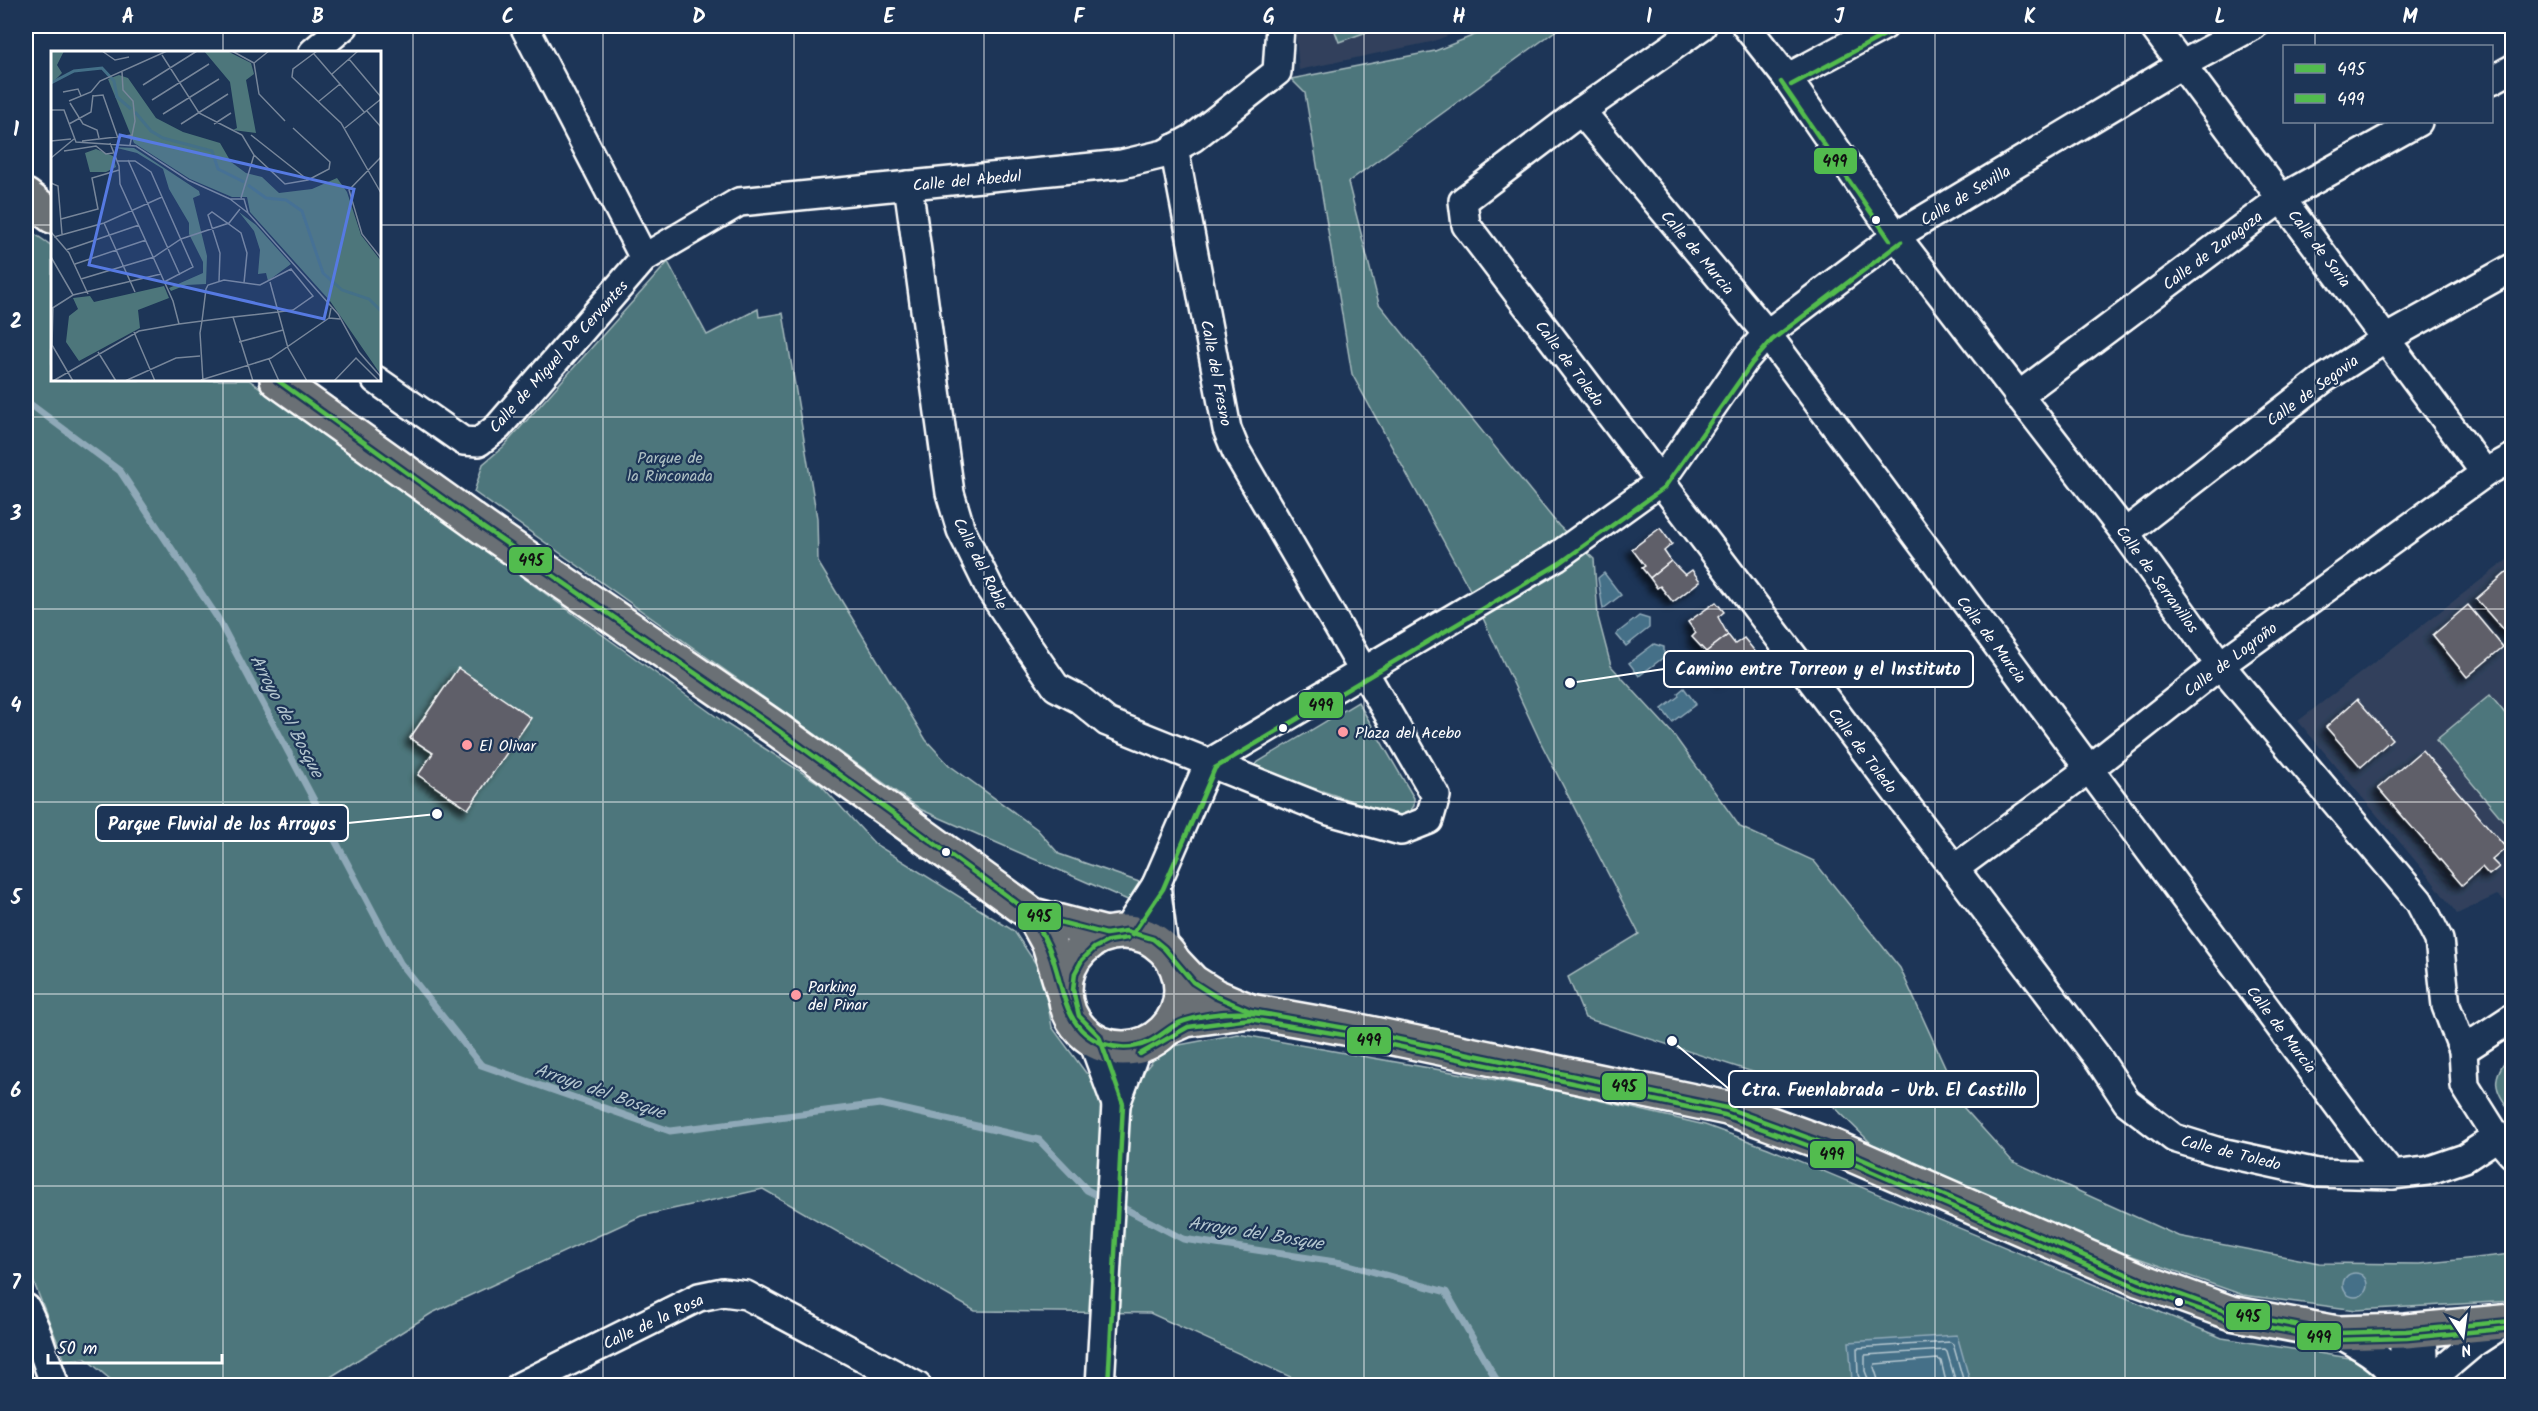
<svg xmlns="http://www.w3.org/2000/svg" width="2538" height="1411" font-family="Kalam,sans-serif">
<defs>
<filter id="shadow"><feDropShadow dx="-5.5" dy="5.5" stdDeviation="3" flood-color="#0009"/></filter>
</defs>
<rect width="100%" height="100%" fill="#1d3557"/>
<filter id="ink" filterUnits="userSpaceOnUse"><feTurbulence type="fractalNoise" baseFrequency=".0167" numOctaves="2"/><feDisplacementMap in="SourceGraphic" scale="12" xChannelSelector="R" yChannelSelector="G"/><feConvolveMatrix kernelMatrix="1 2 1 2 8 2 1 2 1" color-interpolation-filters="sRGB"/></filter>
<g filter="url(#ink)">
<g fill="#30415c">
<polygon points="1295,26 1474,26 1431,42 1299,70"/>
<polygon points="2512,556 2512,906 2497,895 2457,914 2429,877 2298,721"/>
</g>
<g fill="#4d767b" stroke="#a6babd" stroke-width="1.5">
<polygon points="1333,26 1383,26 1339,42"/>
<polygon points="1497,26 1562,26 1348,182 1379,304 1559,526 1594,559 1598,617 1611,666 1673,734 1740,827 1814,861 1900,968 1964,1108 2012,1161 2178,1236 2319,1263 2420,1264 2512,1254 2512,1301 2356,1310 2243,1295 2110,1248 1875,1147 1821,1094 1585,1018 1568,977 1639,934 1541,743 1469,588 1352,374 1305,93 1291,79 1435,51"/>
<polygon points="26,228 52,246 52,380 249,380 725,723 820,784 875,844 1014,931 1042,973 1052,1027 1086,1073 1141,1075 1163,1048 1238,1034 1559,1091 1705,1125 1768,1148 2222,1338 2369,1361 2380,1385 1308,1385 1150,1313 975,1311 763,1189 641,1216 432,1313 318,1385 117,1385 85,1358 65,1361 26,1263"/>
<polygon points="668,262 707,335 758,309 759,317 783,313 817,518 818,562 926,740 949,765 1037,829 1059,854 1142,883 1130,901 922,810 474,492 483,464 503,447"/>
<polygon points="2490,695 2512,722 2512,831 2436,740"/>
<polygon points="1358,702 1414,798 1414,806 1406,815 1394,815 1259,770 1255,766 1258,762"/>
<path d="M 2512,1052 L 2512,1113 C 2493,1088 2490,1078 2512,1052 Z"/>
</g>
<g fill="#447088" stroke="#8fa9b8" stroke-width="1.5">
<polygon points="1604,573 1621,595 1603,609 1598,578"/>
<polygon points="1639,616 1649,619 1649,628 1626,646 1616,634"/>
<polygon points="1654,644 1664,647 1664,657 1639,676 1629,663"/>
<polygon points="1684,688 1696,704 1672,722 1662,709 1679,696 1678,693"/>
<circle cx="2355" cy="1285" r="12"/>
<polygon points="1957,1335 1971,1385 1865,1386 1852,1381 1849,1342"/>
</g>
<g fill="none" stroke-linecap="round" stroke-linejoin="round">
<g stroke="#b4c6cf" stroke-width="1.5">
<polyline points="1863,1386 1858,1375 1857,1348 1950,1342 1953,1344 1965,1386"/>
<polyline points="1871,1386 1865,1371 1865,1355 1945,1350 1947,1352 1957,1386"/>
<polyline points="1880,1386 1874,1367 1875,1364 1938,1359 1941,1361 1947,1386"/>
</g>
<g stroke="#8fa9b8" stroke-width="7">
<polyline points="26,401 120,471 217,617 400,963 481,1065 670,1131 880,1104 1039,1140 1087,1190 1103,1198"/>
<polyline points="1116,1204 1183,1239 1342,1263 1446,1292 1500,1386"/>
</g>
</g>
<g fill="#5e5e69" stroke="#fff" stroke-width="1.5" filter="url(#shadow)">
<polygon points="1660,528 1672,544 1664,551 1671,561 1650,578 1642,568 1645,566 1632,549"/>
<polygon points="1671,561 1685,575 1692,570 1700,581 1673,602 1660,586 1657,588 1650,578"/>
<polygon points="2512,568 2512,638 2511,639 2476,599"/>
<polygon points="1716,602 1724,612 1718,617 1728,635 1706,652 1692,637 1696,633 1688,622"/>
<polygon points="2468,605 2503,647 2467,677 2433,635"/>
<polygon points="1728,635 1735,644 1744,638 1757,654 1724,680 1716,670 1721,666 1716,659 1713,661 1706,652"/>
<polygon points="458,668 531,718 468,809 418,775 433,753 410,738"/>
<polygon points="2357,699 2392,739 2361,767 2326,727"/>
<polygon points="2422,750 2506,848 2492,860 2499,867 2489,875 2482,867 2462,885 2378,788"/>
</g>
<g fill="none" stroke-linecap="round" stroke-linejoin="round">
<defs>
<g id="minor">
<polyline points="524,26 644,258"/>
<polyline points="1702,26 1581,111 1463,201 1466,225 2098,1058 2127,1102 2174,1138 2216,1151 2317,1173 2392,1175 2427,1171 2465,1158 2497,1137"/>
<polyline points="1746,26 1787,78 1896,236 2125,533 2220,665 2419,901 2439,940 2446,1006 2463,1050 2465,1086 2497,1137 2512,1154"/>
<polyline points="2153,26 2485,473"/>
<polyline points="313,52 344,26"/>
<polyline points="1787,78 1884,26"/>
<polyline points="2492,80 2512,69"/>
<polyline points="1581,111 1767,334 2372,1151 2392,1175"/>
<polyline points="908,185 950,493 961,530 990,589 1027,645 1056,687 1079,699 1107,722 1329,811 1401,831 1429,820 1436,796 1236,451 1227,429 1174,148"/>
<polyline points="376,380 463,441 479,442 498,427 644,258 739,202 1122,164 1164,154 1193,138 1277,72 1280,26"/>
<polyline points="2018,396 2282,198 2418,122"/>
<polyline points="2125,533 2322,380 2387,338 2512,268"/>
<polyline points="1954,869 2089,769 2220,665 2485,473 2512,458"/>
<polyline points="1156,885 1164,948"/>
<polyline points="1126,931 1156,885 1209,763 1556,557 1660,482 1746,358 1767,334 1896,236 2181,65 2253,26"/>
<polyline points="1092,1039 1116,1104"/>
<polyline points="2463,1050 2512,1018"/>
<polyline points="26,1308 35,1328 55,1386"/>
<polyline points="2423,1330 2425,1383"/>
<path d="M 2337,1333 C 2355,1343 2395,1362 2396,1386"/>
<polyline points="520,1386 699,1297 723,1292 746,1295 917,1386"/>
<polyline points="1100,1386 1116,1104 1137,1047"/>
<polyline points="2400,1386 2406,1331"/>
<polyline points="2423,1386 2475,1342 2504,1323"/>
</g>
<g id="primary">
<polyline points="26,196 52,216"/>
<polyline points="277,380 484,528 775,728 1033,915 1106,934"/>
<polyline points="1033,915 1049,944 1064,994"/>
<circle cx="1123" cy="990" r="58"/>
<polyline points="1176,964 1193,982 1215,996 1250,1011 1345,1028 1727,1108 1834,1147 2140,1280 2231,1313 2337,1333 2406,1331 2512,1321"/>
<polyline points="1168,1028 1186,1020 1250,1011"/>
</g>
</defs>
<use href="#minor" stroke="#fff" stroke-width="32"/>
<use href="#primary" stroke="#fff" stroke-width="38"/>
<use href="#minor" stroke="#1d3557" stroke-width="27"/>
<use href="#primary" stroke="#6b6f75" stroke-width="33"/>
<defs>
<g id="bus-1">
<polyline points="277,380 484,528 775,728 1033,915 1106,934 1126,931 1153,939 1164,948 1193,982 1215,996 1250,1011 1345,1028 1727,1108 1834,1147 2140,1280 2231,1313 2337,1333 2406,1331 2512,1321"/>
<path d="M 1002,892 C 1034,915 1047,934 1057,972 C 1061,987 1064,1002 1071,1015 C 1086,1044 1120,1055 1149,1042 C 1162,1036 1171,1025 1184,1021 C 1211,1012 1242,1011 1270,1015"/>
</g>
<g id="bus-2">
<polyline points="1781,82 1890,240"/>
<polyline points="1791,85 1888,33"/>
<polyline points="1132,935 1163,889 1215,768 1560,563 1664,488 1752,363 1772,340 1901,242"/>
<polyline points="1140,1054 1188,1027 1250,1019 1344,1035 1725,1115 1831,1154 2137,1287 2229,1320 2336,1340 2407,1338 2512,1328"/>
<polyline points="1108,1386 1123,1104 1099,1036 1079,1016 1073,990 1075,973 1082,960 1094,948 1108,941 1127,938"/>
</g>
</defs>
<use href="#bus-1" stroke="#1d3557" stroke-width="9"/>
<use href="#bus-2" stroke="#1d3557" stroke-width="9"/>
<use href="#bus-1" stroke="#52bc4e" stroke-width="4.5"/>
<use href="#bus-2" stroke="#52bc4e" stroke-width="4.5"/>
</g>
</g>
<path fill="none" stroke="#fff" stroke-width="1.5" stroke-opacity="0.55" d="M 223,26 L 223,52M 413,26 L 413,1386M 603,26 L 603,1386M 794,26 L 794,1386M 984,26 L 984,1386M 1174,26 L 1174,1386M 1364,26 L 1364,1386M 1554,26 L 1554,1386M 1744,26 L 1744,1386M 1935,26 L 1935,1386M 2125,26 L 2125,1386M 2315,26 L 2315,46M 2315,122 L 2315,1386M 26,225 L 52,225M 380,225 L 2512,225M 223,380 L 223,1386M 26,417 L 2512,417M 26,609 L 2512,609M 26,802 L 2512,802M 26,994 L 2512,994M 26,1186 L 2512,1186"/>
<g fill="#fff" stroke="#1d3557" stroke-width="2">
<circle cx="1876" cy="220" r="5"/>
<circle cx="1283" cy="728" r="5"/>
<circle cx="946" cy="852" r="5"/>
<circle cx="2179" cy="1302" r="5"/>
</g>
<g fill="#ff9aa2" stroke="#1d3557" stroke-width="2">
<circle cx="1343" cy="732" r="6"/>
<circle cx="467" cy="745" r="6"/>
<circle cx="796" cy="995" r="6"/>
</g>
<g text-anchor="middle" stroke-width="4.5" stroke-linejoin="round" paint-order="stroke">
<g font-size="16" fill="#fff" stroke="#1d3557">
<text transform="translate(967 180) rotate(-5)" y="6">Calle del Abedul</text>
<text transform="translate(1965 195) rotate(-31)" y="6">Calle de Sevilla</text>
<text transform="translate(2320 248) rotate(53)" y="6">Calle de Soria</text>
<text transform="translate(2212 250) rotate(-37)" y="6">Calle de Zaragoza</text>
<text transform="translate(1698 252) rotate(50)" y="6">Calle de Murcia</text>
<text transform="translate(558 356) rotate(-48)" y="6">Calle de Miguel De Cervantes</text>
<text transform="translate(1570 363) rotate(53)" y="6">Calle de Toledo</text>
<text transform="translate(1217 373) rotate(79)" y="6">Calle del Fresno</text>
<text transform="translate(2312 390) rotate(-36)" y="6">Calle de Segovia</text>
<text transform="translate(981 563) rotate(63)" y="6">Calle del Roble</text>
<text transform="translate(2158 579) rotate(54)" y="6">Calle de Serranillos</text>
<text transform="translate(1992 639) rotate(53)" y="6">Calle de Murcia</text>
<text transform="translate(2230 659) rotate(-37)" y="6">Calle de Logroño</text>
<text transform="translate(1863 750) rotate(53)" y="6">Calle de Toledo</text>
<text transform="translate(2282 1029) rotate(53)" y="6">Calle de Murcia</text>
<text transform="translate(2231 1152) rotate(14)" y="6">Calle de Toledo</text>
<text transform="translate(653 1321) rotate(-25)" y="6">Calle de la Rosa</text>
</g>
<g font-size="16" fill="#afc1c4" stroke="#1d3557">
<text x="670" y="463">Parque de<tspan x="670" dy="18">la Rinconada</tspan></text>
</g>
<g font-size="16" fill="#fff" stroke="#1d3557" text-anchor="start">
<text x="1355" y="738">Plaza del Acebo</text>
<text x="479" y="751">El Olivar</text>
<text x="808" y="992">Parking<tspan x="808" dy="18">del Pinar</tspan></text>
</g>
<g font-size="18" font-style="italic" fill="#b4c6cf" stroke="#1d3557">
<text transform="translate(287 716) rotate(62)" y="6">Arroyo del Bosque</text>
<text transform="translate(600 1091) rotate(19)" y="6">Arroyo del Bosque</text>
<text transform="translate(1256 1233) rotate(9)" y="6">Arroyo del Bosque</text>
</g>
</g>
<g transform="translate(51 51)">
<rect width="330" height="330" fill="#1d3557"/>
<path d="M 0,0 L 13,0 L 6,14 L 11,22 L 0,33 ZM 153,0 L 176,0 L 200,12 L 203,23 L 195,29 L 205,82 L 182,79 L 186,77 L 179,31 ZM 68,24 L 77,27 L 105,67 L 132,81 L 169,92 L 180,111 L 195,122 L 211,126 L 228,142 L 261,138 L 286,127 L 296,141 L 310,184 L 330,210 L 330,324 L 279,250 L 199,161 L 196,146 L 181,146 L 139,128 L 83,92 L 57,28 ZM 62,96 L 83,97 L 148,140 L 149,144 L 142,147 L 156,205 L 155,233 L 135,234 L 120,240 L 118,237 L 152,222 L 152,211 L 138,183 L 138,172 L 118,138 L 112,118 L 86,102 ZM 45,98 L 62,105 L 65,116 L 55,121 L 39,121 L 34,102 ZM 188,161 L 205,174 L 240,213 L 217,230 L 215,222 L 207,223 L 209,199 L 203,180 ZM 113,235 L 118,247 L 87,259 L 89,277 L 28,310 L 15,291 L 18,265 L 27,258 L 22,247 L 39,245 L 43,251 Z" fill="#4d767b"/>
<path fill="none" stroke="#447088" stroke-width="3" d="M 0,32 L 23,20 L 51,17 L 63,30 L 66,46 L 80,58M 84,61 L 100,80 L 112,87 L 161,100 L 167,118 L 193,131M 197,134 L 215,147 L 235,149 L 251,160 L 272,222 L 291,239 L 318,248 L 330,260"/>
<path fill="none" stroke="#77869a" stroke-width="1.5" d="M 51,0 L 64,9 L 78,6M 181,0 L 203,12M 266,0 L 242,18 L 241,26 L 290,72 L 330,142M 263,3 L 314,62M 111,4 L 148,62 L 191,84M 298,8 L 330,46M 203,12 L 208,43 L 234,70M 203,12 L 218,0M 71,21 L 72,39 L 82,50 L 84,70 L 79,94M 281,23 L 307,0M 92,34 L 146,0M 12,41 L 27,38 L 30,45M 42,45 L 52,44 L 67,87M 101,49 L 158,13M 18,50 L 40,41 L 49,30 L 116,0M 267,51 L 289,33M 19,52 L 32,73 L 46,79 L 48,87M 0,59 L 13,59 L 25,91 L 85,95 L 137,129 L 179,148 L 193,148 L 197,162M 316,60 L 330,76M 112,63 L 168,28M 18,73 L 40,61 L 42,44M 130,73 L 177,43M 163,73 L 180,62M 294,77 L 330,48M 200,84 L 257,129M 0,90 L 20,88M 31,90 L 82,84M 59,92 L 68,115 L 69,133 L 122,250 L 128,273M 13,100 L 45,95 L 55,103 L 62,102M 203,104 L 234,133 L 257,129 L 278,118 L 279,111 L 242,77M 330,106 L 298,139 L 311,183 L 330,207M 0,107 L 23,88M 77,109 L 129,224M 66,110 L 84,110 L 100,121 L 142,216 L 113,231M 0,132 L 7,135 L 11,183M 190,147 L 203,104 L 191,84M 179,148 L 197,162 L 287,263 L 308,301 L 330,326M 10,168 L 47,158 L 41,127 L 68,119M 53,172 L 84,241M 0,181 L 18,202 L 37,243M 3,186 L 53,172 L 111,146M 15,199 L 88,174M 0,206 L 22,244M 24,213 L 95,189M 30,228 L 103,206 L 130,188 L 178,172 L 189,158M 168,230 L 169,202 L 157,164 L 161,161 L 190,182 L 196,202 L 193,232M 219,231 L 237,297 L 256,330M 2,257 L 1,294 L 22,330M 280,257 L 278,267 L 289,268M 0,258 L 22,244 L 110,223M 182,266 L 202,330M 83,281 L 104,330M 188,291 L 232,279M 47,301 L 65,330M 218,308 L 228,330M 150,329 L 220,307 L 278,267M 2,330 L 88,280 L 128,273 L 151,270 L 182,266 L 227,261 L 242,259 L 262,245 L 240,218 L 209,234 L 173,229 L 157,234 L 155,238 L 151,270 L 149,282 L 152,330M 74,330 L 125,307 L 149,305M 283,330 L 305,307 L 328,330"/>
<path fill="#567ae2" fill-opacity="0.15" stroke="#567ae2" stroke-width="3" d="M 69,84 L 303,138 L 273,268 L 38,214 Z"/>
<rect width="330" height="330" fill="none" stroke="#fff" stroke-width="3"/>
</g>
<path fill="none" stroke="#fff" stroke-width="2" d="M1570 683L1664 669M437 814L348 823M1672 1041L1729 1089"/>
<g fill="#fff" stroke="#1d3557" stroke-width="2">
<circle cx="1570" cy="683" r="6"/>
<circle cx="437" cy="814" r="6"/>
<circle cx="1672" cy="1041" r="6"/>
</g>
<g fill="#1d3557" stroke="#fff" stroke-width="2">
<rect x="1664" y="651" width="309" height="36" rx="6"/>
<rect x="96" y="805" width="252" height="36" rx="6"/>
<rect x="1729" y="1071" width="309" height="36" rx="6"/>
</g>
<g font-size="18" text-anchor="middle" font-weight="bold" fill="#fff">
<text x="1818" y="675">Camino entre Torreon y el Instituto</text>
<text x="222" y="830">Parque Fluvial de los Arroyos</text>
<text x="1884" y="1096">Ctra. Fuenlabrada - Urb. El Castillo</text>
</g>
<g stroke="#1d3557" stroke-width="2">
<rect x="1813" y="147" width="45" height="28" rx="6" fill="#52bc4e"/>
<rect x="508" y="546" width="45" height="28" rx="6" fill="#52bc4e"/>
<rect x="1298" y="691" width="46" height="28" rx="6" fill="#52bc4e"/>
<rect x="1017" y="902" width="45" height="29" rx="6" fill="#52bc4e"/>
<rect x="1346" y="1026" width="46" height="29" rx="6" fill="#52bc4e"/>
<rect x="1601" y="1072" width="46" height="29" rx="6" fill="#52bc4e"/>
<rect x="1809" y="1140" width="46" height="29" rx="6" fill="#52bc4e"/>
<rect x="2225" y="1302" width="46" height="29" rx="6" fill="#52bc4e"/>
<rect x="2296" y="1322" width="46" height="29" rx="6" fill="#52bc4e"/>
</g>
<g font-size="16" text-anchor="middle" font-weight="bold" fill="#111">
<text x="1835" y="167">499</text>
<text x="531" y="566">495</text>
<text x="1321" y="711">499</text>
<text x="1039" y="922">495</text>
<text x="1369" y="1046">499</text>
<text x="1624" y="1092">495</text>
<text x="1832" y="1160">499</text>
<text x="2248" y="1322">495</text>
<text x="2319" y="1343">499</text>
</g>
<rect width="2538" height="1411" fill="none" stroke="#1d3557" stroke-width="66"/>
<rect x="2283" y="45" width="210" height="78" fill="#1d3557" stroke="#77869a" stroke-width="1.5"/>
<rect x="2295" y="64" width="30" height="9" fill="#52bc4e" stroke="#77869a" stroke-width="1.5"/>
<text x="2337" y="75" font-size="18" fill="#ffffff">495</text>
<rect x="2295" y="94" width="30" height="9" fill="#52bc4e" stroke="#77869a" stroke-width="1.5"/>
<text x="2337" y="105" font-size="18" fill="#ffffff">499</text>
<g transform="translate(2463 1336) rotate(167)" stroke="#1d3557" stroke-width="4.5" paint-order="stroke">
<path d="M0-4.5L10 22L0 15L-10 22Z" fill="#ffffff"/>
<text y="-9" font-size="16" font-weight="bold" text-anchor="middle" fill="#ffffff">N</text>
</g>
<path d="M48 1354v9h174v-9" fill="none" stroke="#ffffff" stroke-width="3"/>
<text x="57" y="1354" font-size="18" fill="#ffffff" stroke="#1d3557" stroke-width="4.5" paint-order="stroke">50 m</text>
<rect x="33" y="33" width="2472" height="1345" fill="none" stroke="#fff" stroke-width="2"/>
<g font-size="20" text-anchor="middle" font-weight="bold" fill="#fff">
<text x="128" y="23">A</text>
<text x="318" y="23">B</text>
<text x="508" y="23">C</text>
<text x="699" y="23">D</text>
<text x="889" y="23">E</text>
<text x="1079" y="23">F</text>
<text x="1269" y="23">G</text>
<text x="1459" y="23">H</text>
<text x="1649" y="23">I</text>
<text x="1839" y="23">J</text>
<text x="2030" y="23">K</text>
<text x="2220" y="23">L</text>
<text x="2410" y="23">M</text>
<text x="16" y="136">1</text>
<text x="16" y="328">2</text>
<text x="16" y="520">3</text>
<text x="16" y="712">4</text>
<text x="16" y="904">5</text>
<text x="16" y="1097">6</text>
<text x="16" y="1289">7</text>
</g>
</svg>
